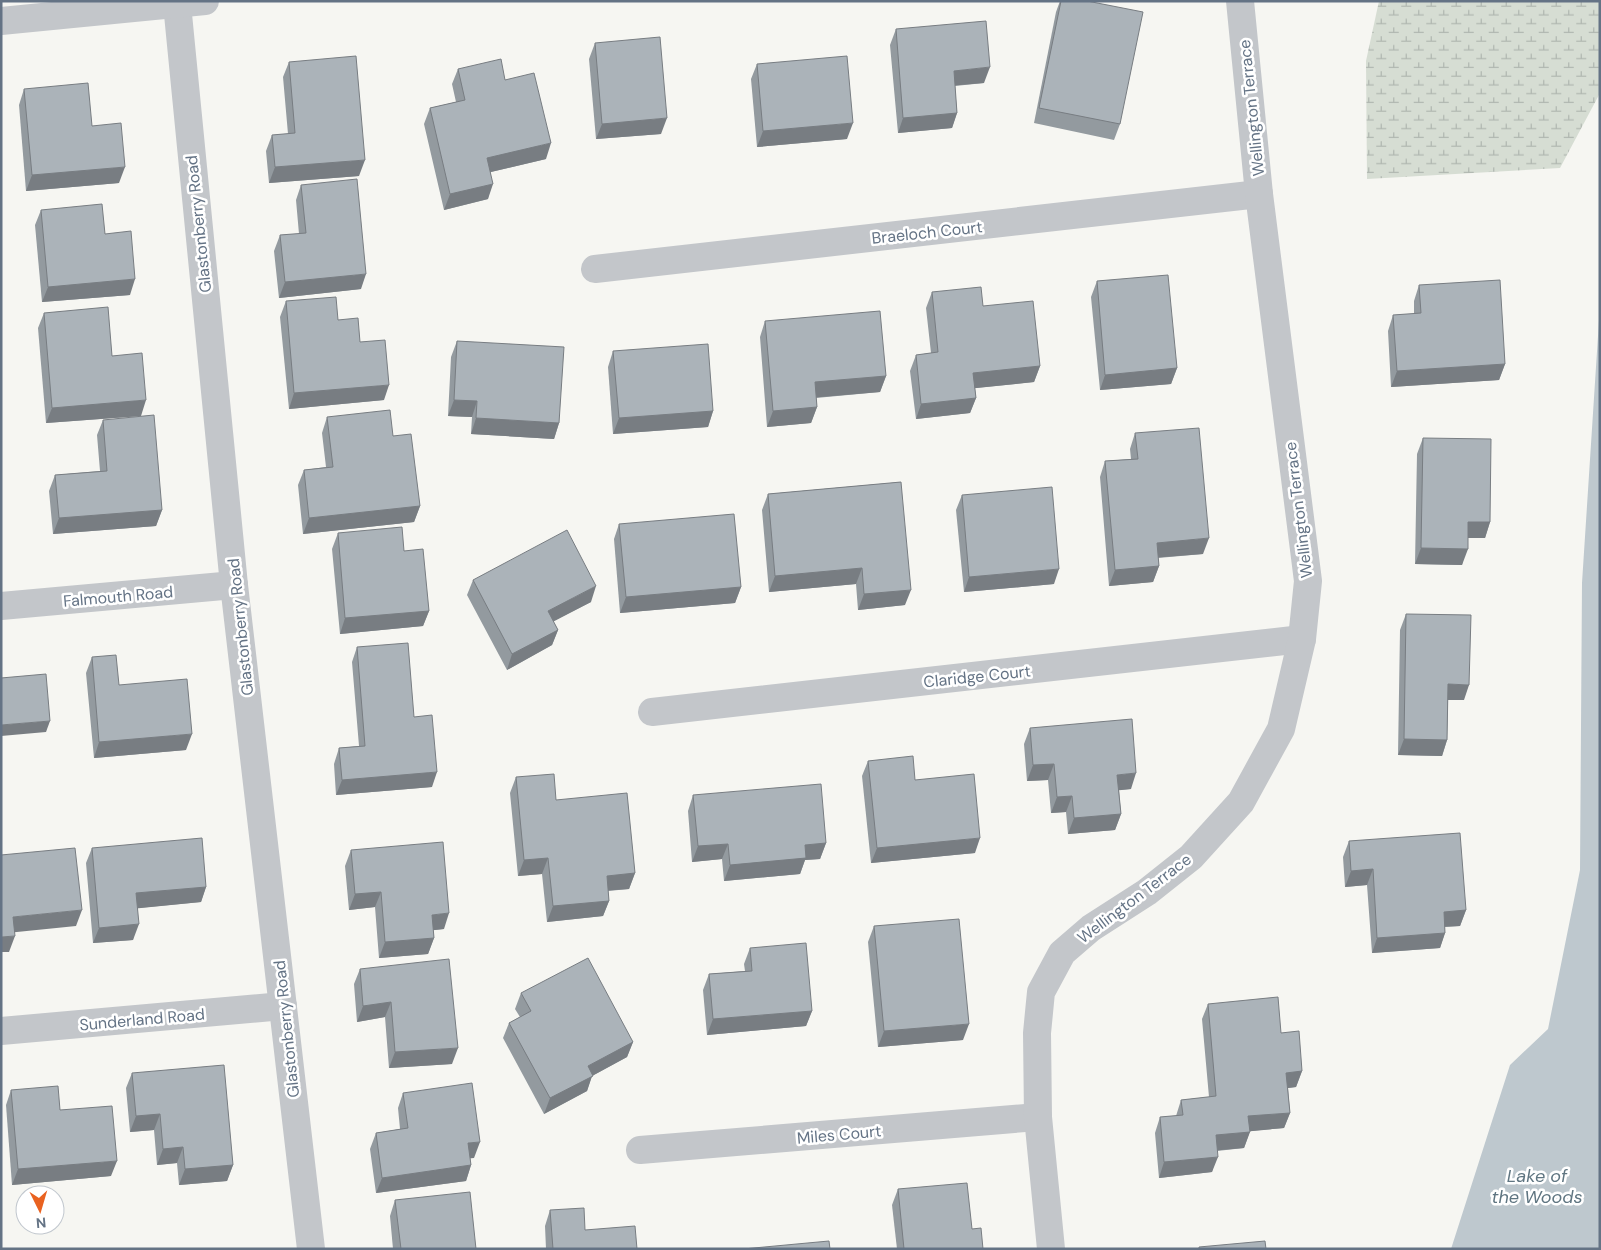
<svg xmlns="http://www.w3.org/2000/svg" width="1601" height="1250" font-family="'DM Sans',sans-serif">
<defs>
<pattern id="wetland-marsh" width="20" height="14" patternUnits="userSpaceOnUse" patternTransform="scale(1.25)"><rect width="20" height="14" fill="#d6ddd3"/><path d="M1 5h8M5 5V1M11 12h8M15 12V8" fill="none" stroke="#b1b8b1"/></pattern>
</defs>
<rect width="100%" height="100%" fill="#f6f6f2"/>
<polygon fill="url(#wetland-marsh)" points="1379,1 1600,1 1600,93 1560,168 1367,179 1366,61"/>
<polygon fill="#bec8ce" points="1600,305 1600,1249 1451,1249 1510,1065 1548,1029 1580,870 1582,583"/>
<g fill="none" stroke-linecap="round" stroke-linejoin="round">
<g stroke="#c3c6ca" stroke-width="28">
<polyline points="177,4 234,585 311,1249"/>
<polyline points="1,21 205,1"/>
<polyline points="595,269 1259,194"/>
<polyline points="1,606 234,585"/>
<polyline points="652,712 1302,639"/>
<polyline points="1,1031 283,1006"/>
<polyline points="640,1150 1038,1117"/>
<polyline points="1051,1249 1038,1117 1037,1033 1041,992 1062,953 1091,928 1147,892 1191,857 1241,802 1281,729 1302,639 1308,581 1259,194 1240,1"/>
</g>
</g>
<g fill="#939a9f">
<polygon points="1060,1 1087,1 1120,124 1114,140 1034,123 1056,12"/>
<polygon points="896,29 984,83 955,86 957,113 952,128 898,133 890,45"/>
<polygon points="595,43 661,134 596,139 589,59"/>
<polygon points="289,62 359,176 269,183 266,151 272,135 288,134 283,77"/>
<polygon points="757,64 847,139 757,147 751,79"/>
<polygon points="458,69 505,80 546,159 491,172 488,199 444,210 424,124 430,108 456,102 452,84"/>
<polygon points="24,89 92,126 119,183 26,191 19,105"/>
<polygon points="301,185 361,289 279,298 274,251 280,235 299,234 296,200"/>
<polygon points="41,210 105,234 130,295 42,302 35,225"/>
<polygon points="1097,281 1177,368 1171,384 1100,390 1091,297"/>
<polygon points="1419,285 1505,364 1499,380 1391,387 1388,331 1393,315 1414,314 1414,301"/>
<polygon points="932,292 1040,366 1034,382 975,388 976,398 970,413 916,419 910,371 916,355 931,353 926,308"/>
<polygon points="286,301 338,320 360,342 384,400 289,409 280,317"/>
<polygon points="44,313 112,356 141,416 46,423 38,328"/>
<polygon points="765,321 886,376 880,392 816,398 817,407 811,423 767,427 760,337"/>
<polygon points="457,341 559,423 554,439 471,434 472,417 448,416 451,357"/>
<polygon points="613,351 713,411 708,427 613,434 608,367"/>
<polygon points="327,417 393,436 420,506 414,522 303,534 298,485 304,470 326,467 322,433"/>
<polygon points="103,420 162,510 156,526 53,534 49,491 55,475 100,471 97,435"/>
<polygon points="1135,433 1203,554 1158,558 1159,566 1153,582 1109,586 1100,477 1105,461 1131,459 1130,449"/>
<polygon points="1423,438 1490,522 1485,538 1468,538 1462,565 1415,564 1417,454"/>
<polygon points="901,482 905,605 858,610 856,584 769,592 762,510 768,494"/>
<polygon points="962,495 1054,584 964,592 956,510"/>
<polygon points="619,524 741,587 735,603 620,613 614,539"/>
<polygon points="338,533 404,551 429,611 423,626 340,634 332,549"/>
<polygon points="473,580 591,602 553,621 558,630 552,645 507,670 467,595"/>
<polygon points="1406,614 1464,700 1448,700 1447,740 1442,756 1398,755 1400,630"/>
<polygon points="357,647 414,717 432,787 336,795 334,764 339,748 359,746 352,662"/>
<polygon points="92,657 119,685 186,750 94,758 86,673"/>
<polygon points="1030,728 1131,789 1119,790 1121,814 1115,830 1068,834 1066,812 1051,813 1048,780 1027,781 1024,744"/>
<polygon points="868,761 915,780 975,853 871,863 862,776"/>
<polygon points="516,777 635,873 629,889 608,891 609,901 603,916 547,922 542,874 518,876 510,793"/>
<polygon points="693,795 826,843 820,859 805,860 800,874 724,881 722,859 692,862 688,811"/>
<polygon points="1349,841 1466,910 1460,926 1445,927 1445,933 1440,948 1372,953 1367,885 1345,887 1343,857"/>
<polygon points="92,848 206,887 201,902 138,908 133,940 93,943 86,863"/>
<polygon points="351,850 444,929 433,930 434,938 428,954 379,958 375,907 349,910 345,866"/>
<polygon points="874,926 963,1040 878,1047 868,942"/>
<polygon points="750,948 812,1011 806,1026 707,1035 703,990 709,974 745,971 744,964"/>
<polygon points="360,969 452,1064 389,1068 385,1017 357,1022 354,984"/>
<polygon points="521,993 633,1042 627,1057 592,1076 587,1091 544,1114 503,1038 509,1023 520,1017 515,1009"/>
<polygon points="1208,1004 1281,1033 1302,1071 1296,1087 1288,1088 1290,1113 1284,1128 1250,1131 1244,1148 1217,1151 1212,1172 1159,1178 1155,1133 1160,1117 1176,1116 1181,1100 1209,1097 1202,1019"/>
<polygon points="132,1073 233,1165 227,1181 179,1185 177,1163 157,1165 154,1130 130,1132 126,1088"/>
<polygon points="11,1090 60,1110 111,1176 12,1185 6,1105"/>
<polygon points="403,1093 474,1158 470,1158 471,1165 466,1181 376,1193 370,1149 376,1133 400,1129 398,1108"/>
<polygon points="898,1189 972,1229 983,1249 897,1249 892,1205"/>
<polygon points="395,1200 476,1249 393,1249 390,1216"/>
<polygon points="550,1210 585,1230 637,1249 546,1249 545,1226"/>
</g>
<g fill="#787d82">
<polygon points="990,67 984,83 948,86 954,71"/>
<polygon points="957,113 952,128 898,133 903,118"/>
<polygon points="667,118 661,134 596,139 602,124"/>
<polygon points="853,123 847,139 757,147 763,131"/>
<polygon points="551,143 546,159 482,174 487,158"/>
<polygon points="365,160 359,176 269,183 275,167"/>
<polygon points="125,167 119,183 26,191 32,175"/>
<polygon points="493,184 488,199 444,210 450,194"/>
<polygon points="366,274 361,289 279,298 285,282"/>
<polygon points="135,279 130,295 42,302 48,287"/>
<polygon points="1505,364 1499,380 1391,387 1397,371"/>
<polygon points="1040,366 1034,382 967,389 973,373"/>
<polygon points="1177,368 1171,384 1100,390 1105,375"/>
<polygon points="886,376 880,392 809,398 815,382"/>
<polygon points="389,385 384,400 289,409 294,393"/>
<polygon points="976,398 970,413 916,419 921,404"/>
<polygon points="146,400 141,416 46,423 52,408"/>
<polygon points="454,400 477,401 472,417 448,416"/>
<polygon points="817,407 811,423 767,427 773,411"/>
<polygon points="713,411 708,427 613,434 619,418"/>
<polygon points="476,418 559,423 554,439 471,434"/>
<polygon points="420,506 414,522 303,534 309,518"/>
<polygon points="162,510 156,526 53,534 59,518"/>
<polygon points="1468,522 1490,522 1485,538 1462,538"/>
<polygon points="1209,538 1203,554 1151,558 1157,543"/>
<polygon points="1421,548 1468,549 1462,565 1415,564"/>
<polygon points="1159,566 1153,582 1109,586 1115,570"/>
<polygon points="862,568 856,584 769,592 775,576"/>
<polygon points="1059,569 1054,584 964,592 969,577"/>
<polygon points="596,586 591,602 543,627 548,611"/>
<polygon points="741,587 735,603 620,613 626,597"/>
<polygon points="911,590 905,605 858,610 864,594"/>
<polygon points="429,611 423,626 340,634 345,618"/>
<polygon points="558,630 552,645 507,670 512,654"/>
<polygon points="1448,684 1469,685 1464,700 1442,700"/>
<polygon points="50,721 46,732 1,736 1,725"/>
<polygon points="192,734 186,750 94,758 99,742"/>
<polygon points="1404,739 1447,740 1442,756 1398,755"/>
<polygon points="1054,764 1048,780 1027,781 1033,765"/>
<polygon points="437,772 432,787 336,795 342,780"/>
<polygon points="1136,773 1131,789 1112,791 1117,775"/>
<polygon points="1072,796 1066,812 1051,813 1057,797"/>
<polygon points="1121,814 1115,830 1068,834 1074,818"/>
<polygon points="980,838 975,853 871,863 877,848"/>
<polygon points="826,843 820,859 805,860 800,874 724,881 730,865 805,845"/>
<polygon points="728,844 722,859 692,862 698,846"/>
<polygon points="548,858 542,874 518,876 524,860"/>
<polygon points="1373,869 1367,885 1345,887 1351,871"/>
<polygon points="635,873 629,889 601,891 607,876"/>
<polygon points="206,887 201,902 131,909 136,893"/>
<polygon points="381,892 375,907 349,910 355,894"/>
<polygon points="609,901 603,916 547,922 553,906"/>
<polygon points="82,910 76,926 7,933 13,917"/>
<polygon points="1466,910 1460,926 1438,927 1444,912"/>
<polygon points="449,913 444,929 426,931 432,915"/>
<polygon points="139,924 133,940 93,943 99,928"/>
<polygon points="1445,933 1440,948 1372,953 1377,938"/>
<polygon points="15,936 9,952 1,952 1,937"/>
<polygon points="434,938 428,954 379,958 385,942"/>
<polygon points="391,1002 385,1017 357,1022 363,1006"/>
<polygon points="812,1011 806,1026 707,1035 713,1019"/>
<polygon points="969,1024 963,1040 878,1047 884,1031"/>
<polygon points="633,1042 627,1057 592,1076 587,1091 544,1114 550,1098 588,1066"/>
<polygon points="458,1048 452,1064 389,1068 395,1052"/>
<polygon points="1302,1071 1296,1087 1280,1089 1286,1073"/>
<polygon points="1290,1113 1284,1128 1242,1132 1248,1116"/>
<polygon points="160,1114 154,1130 130,1132 136,1116"/>
<polygon points="1250,1132 1244,1148 1210,1151 1216,1135"/>
<polygon points="480,1142 474,1158 463,1159 468,1143"/>
<polygon points="183,1147 177,1163 157,1165 163,1149"/>
<polygon points="1218,1157 1212,1172 1159,1178 1164,1162"/>
<polygon points="117,1161 111,1176 12,1185 18,1169"/>
<polygon points="233,1165 227,1181 179,1185 185,1169"/>
<polygon points="471,1165 466,1181 376,1193 382,1178"/>
</g>
<g fill="#abb3b9" stroke="#787d82">
<polygon points="1061,1 1087,1 1143,12 1120,124 1039,108"/>
<polygon points="986,21 990,67 954,71 957,113 903,118 896,29"/>
<polygon points="660,37 667,118 602,124 595,43"/>
<polygon points="356,56 365,160 275,167 272,135 295,133 289,62"/>
<polygon points="847,56 853,123 763,131 757,64"/>
<polygon points="501,59 505,80 534,73 551,143 487,158 493,184 450,194 430,108 465,100 458,69"/>
<polygon points="88,83 92,126 121,123 125,167 32,175 24,89"/>
<polygon points="357,179 366,274 285,282 280,235 306,233 301,185"/>
<polygon points="102,204 105,234 131,231 135,279 48,287 41,210"/>
<polygon points="1168,275 1177,368 1105,375 1097,281"/>
<polygon points="1500,280 1505,364 1397,371 1393,315 1421,313 1419,285"/>
<polygon points="981,287 983,306 1033,301 1040,366 973,373 976,398 921,404 916,355 938,352 932,292"/>
<polygon points="336,297 338,320 358,318 360,342 385,340 389,385 294,393 286,301"/>
<polygon points="108,307 112,356 142,353 146,400 52,408 44,313"/>
<polygon points="880,311 886,376 815,382 817,407 773,411 765,321"/>
<polygon points="457,341 564,347 559,423 476,418 477,401 454,400"/>
<polygon points="708,344 713,411 619,418 613,351"/>
<polygon points="390,410 393,436 411,434 420,506 309,518 304,470 333,467 327,417"/>
<polygon points="154,415 162,510 59,518 55,475 107,471 103,420"/>
<polygon points="1199,428 1209,538 1157,543 1159,566 1115,570 1105,461 1138,459 1135,433"/>
<polygon points="1423,438 1491,439 1490,522 1468,522 1468,549 1421,548"/>
<polygon points="901,482 911,590 864,594 862,568 775,576 768,494"/>
<polygon points="1052,487 1059,569 969,577 962,495"/>
<polygon points="734,514 741,587 626,597 619,524"/>
<polygon points="402,527 404,551 423,549 429,611 345,618 338,533"/>
<polygon points="567,530 596,586 548,611 558,630 512,654 473,580"/>
<polygon points="1406,614 1471,615 1469,685 1448,684 1447,740 1404,739"/>
<polygon points="408,643 414,717 432,715 437,772 342,780 339,748 365,746 357,647"/>
<polygon points="116,655 119,685 187,679 192,734 99,742 92,657"/>
<polygon points="46,674 50,721 1,725 1,678"/>
<polygon points="1132,719 1136,773 1117,775 1121,814 1074,818 1072,796 1057,797 1054,764 1033,765 1030,728"/>
<polygon points="913,756 915,780 974,774 980,838 877,848 868,761"/>
<polygon points="554,774 556,800 627,793 635,873 607,876 609,901 553,906 548,858 524,860 516,777"/>
<polygon points="821,784 826,843 805,845 806,858 730,865 728,844 698,846 693,795"/>
<polygon points="1460,833 1466,910 1444,912 1445,933 1377,938 1373,869 1351,871 1349,841"/>
<polygon points="202,838 206,887 136,893 139,924 99,928 92,848"/>
<polygon points="443,842 449,913 432,915 434,938 385,942 381,892 355,894 351,850"/>
<polygon points="75,848 82,910 13,917 15,936 1,937 1,855"/>
<polygon points="959,919 969,1024 884,1031 874,926"/>
<polygon points="806,943 812,1011 713,1019 709,974 752,971 750,948"/>
<polygon points="588,958 633,1042 588,1066 593,1076 550,1098 509,1023 531,1011 521,993"/>
<polygon points="449,959 458,1048 395,1052 391,1002 363,1006 360,969"/>
<polygon points="1278,997 1281,1033 1299,1031 1302,1071 1286,1073 1290,1113 1248,1116 1250,1132 1216,1135 1218,1157 1164,1162 1160,1117 1183,1115 1181,1100 1216,1096 1208,1004"/>
<polygon points="224,1065 233,1165 185,1169 183,1147 163,1149 160,1114 136,1116 132,1073"/>
<polygon points="472,1083 480,1142 468,1143 471,1165 382,1178 376,1133 408,1128 403,1093"/>
<polygon points="58,1086 60,1110 112,1106 117,1161 18,1169 11,1090"/>
<polygon points="967,1183 972,1229 981,1228 983,1249 904,1249 898,1189"/>
<polygon points="470,1192 476,1249 401,1249 395,1200"/>
<polygon points="584,1208 585,1230 635,1226 637,1249 553,1249 550,1210"/>
<polygon points="829,1241 830,1249 743,1249"/>
<polygon points="1265,1241 1266,1249 1199,1249 1199,1247"/>
</g>
<g text-anchor="middle" stroke-width="5" stroke-linejoin="round" paint-order="stroke">
<g font-size="16" fill="#647385" stroke="#fff">
<text transform="translate(1251 108) rotate(-96)" y="6">Wellington Terrace</text>
<text transform="translate(198 224) rotate(-96)" y="6">Glastonberry Road</text>
<text transform="translate(927 232) rotate(-6)" y="6">Braeloch Court</text>
<text transform="translate(1298 510) rotate(-97)" y="6">Wellington Terrace</text>
<text transform="translate(118 596) rotate(-5)" y="6">Falmouth Road</text>
<text transform="translate(240 627) rotate(-96)" y="6">Glastonberry Road</text>
<text transform="translate(977 676) rotate(-6)" y="6">Claridge Court</text>
<text transform="translate(1134 898) rotate(-37)" y="6">Wellington Terrace</text>
<text transform="translate(142 1019) rotate(-5)" y="6">Sunderland Road</text>
<text transform="translate(286 1029) rotate(-96)" y="6">Glastonberry Road</text>
<text transform="translate(839 1134) rotate(-5)" y="6">Miles Court</text>
</g>
<g font-size="18" font-style="italic" fill="#5f7581" stroke="#fff">
<text x="1537" y="1182">Lake of<tspan x="1537" dy="21">the Woods</tspan></text>
</g>
</g>
<rect width="1601" height="1250" fill="none" stroke="#647385" stroke-width="5"/>
<g transform="translate(40 1210) rotate(175)"><circle r="24" fill="#ffffff" stroke="#c1c7ce"/>
<path d="M0-4L9 19L0 12L-9 19Z" fill="#e96220"/>
<text y="-8" font-size="14" font-weight="bold" text-anchor="middle" fill="#647385">N</text>
</g>
</svg>
